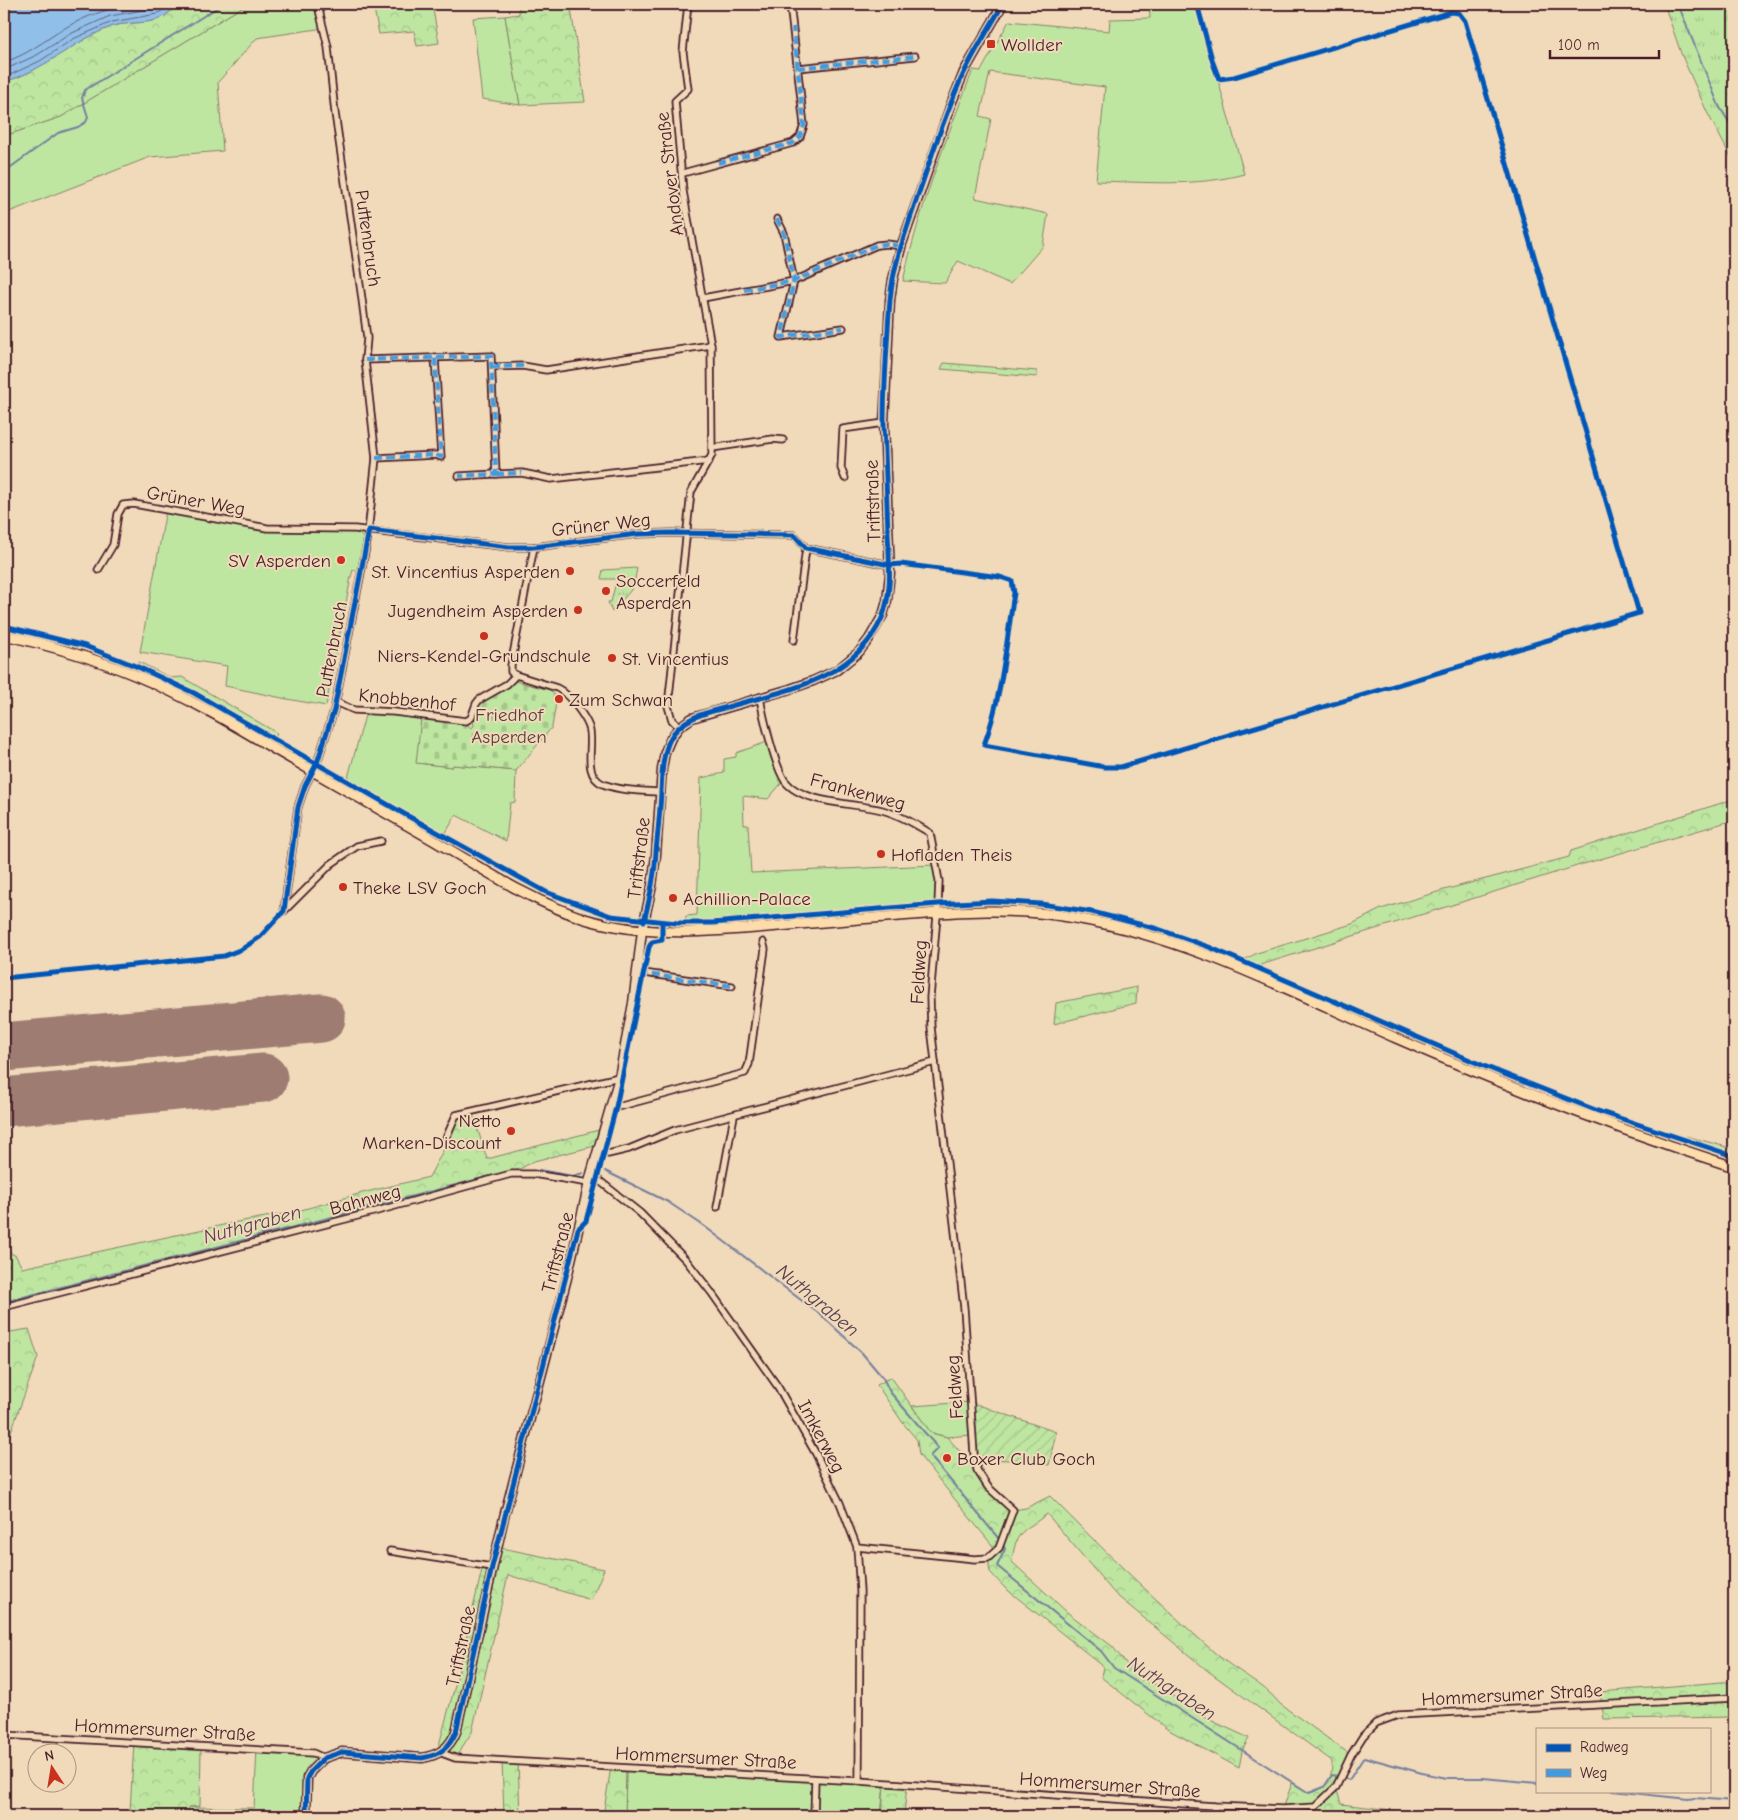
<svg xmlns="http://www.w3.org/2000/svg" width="1738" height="1820" font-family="'Comic Neue',sans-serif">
<defs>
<pattern id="forest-crowns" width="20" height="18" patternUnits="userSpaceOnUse" patternTransform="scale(1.25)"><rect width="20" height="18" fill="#bee6a1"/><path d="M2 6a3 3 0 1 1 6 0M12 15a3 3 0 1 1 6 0" fill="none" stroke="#a5c58b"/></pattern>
<pattern id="cemetery-stones" width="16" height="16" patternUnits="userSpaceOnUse" patternTransform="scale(1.25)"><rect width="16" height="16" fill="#bee6a1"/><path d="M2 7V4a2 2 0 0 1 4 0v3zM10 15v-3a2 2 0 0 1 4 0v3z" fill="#a5c58b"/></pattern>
<pattern id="park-tufts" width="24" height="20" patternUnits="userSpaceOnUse" patternTransform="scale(1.25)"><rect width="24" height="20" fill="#bee6a1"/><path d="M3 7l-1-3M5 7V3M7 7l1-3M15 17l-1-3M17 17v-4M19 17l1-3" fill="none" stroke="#a5c58b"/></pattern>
<pattern id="garden-furrows" width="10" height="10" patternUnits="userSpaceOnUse" patternTransform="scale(1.25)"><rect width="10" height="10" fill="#bee6a1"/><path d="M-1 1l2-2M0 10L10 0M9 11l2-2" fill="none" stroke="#a5c58b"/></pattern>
</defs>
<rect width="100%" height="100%" fill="#f1daba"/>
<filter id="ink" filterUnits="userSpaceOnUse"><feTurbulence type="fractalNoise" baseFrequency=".02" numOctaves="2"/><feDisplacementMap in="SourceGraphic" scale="10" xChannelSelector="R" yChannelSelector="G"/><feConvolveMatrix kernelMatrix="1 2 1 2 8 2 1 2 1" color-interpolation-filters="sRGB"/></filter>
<g filter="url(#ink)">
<g fill="#bee6a1" stroke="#848266">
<polygon points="247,4 320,4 324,28 257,38 218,82 223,151 150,157 4,214 4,136 61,117"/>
<path d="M 1149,4 L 1197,4 C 1212,61 1229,117 1244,174 C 1197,187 1145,182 1096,181 L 1105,87 L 990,72 L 980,116 L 991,119 L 975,198 L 1048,214 L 1043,246 L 1010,284 L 958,261 L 945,283 L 903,281 C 919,209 946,139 973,70 L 981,71 L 1009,21 L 1109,31 L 1110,19 L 1150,18 Z"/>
<polygon points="505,16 520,105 482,99 473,18"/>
<polygon points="166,510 267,528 355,529 367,542 361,571 353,570 351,577 326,706 287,699 225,686 227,666 140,652"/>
<polygon points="637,568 635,579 601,579 603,570"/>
<polygon points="139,662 171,678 182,677 277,733 275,739 194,693 138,667"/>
<polygon points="366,712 421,719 417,763 452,767 453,765 516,771 515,802 510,803 506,841 456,815 444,836 347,781"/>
<polygon points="770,741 785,779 768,799 743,796 744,825 748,825 751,873 935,865 938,904 712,923 685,923 686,916 697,915 701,778 724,773 724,759 736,757 736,753"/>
<polygon points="1686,1136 1734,1149 1734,1156 1684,1140"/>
<polygon points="970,1402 972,1435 947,1437 931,1433 912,1406"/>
<polygon points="257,1749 313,1753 324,1758 311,1771 306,1816 188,1816 188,1807 254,1808"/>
<polygon points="626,1768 884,1783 881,1816 625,1816"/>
</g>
<g fill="url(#forest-crowns)" stroke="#848266">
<path d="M 181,4 L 247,4 L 61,117 L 4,136 L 4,82 C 44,71 74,40 113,26 C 128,22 145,24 159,19 C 166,16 174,8 181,4 Z"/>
<polygon points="373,4 432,4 439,43 417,46 414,31 379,34"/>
<polygon points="519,4 537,4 548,7 548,4 555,4 571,9 585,102 520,105 505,16 519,14"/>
<polygon points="944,363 1037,371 1037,377 941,369"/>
<polygon points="1734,799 1734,820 1580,865 1254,967 1242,961 1257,953 1352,924 1381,909 1444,890 1569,857 1571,851"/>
<polygon points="1137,987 1136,1003 1054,1024 1056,1003"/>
<polygon points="472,1111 487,1159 599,1130 595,1146 534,1161 511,1174 4,1307 4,1249 16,1256 22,1268 237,1222 294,1212 362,1193 429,1177 445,1147 448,1145 456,1115"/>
<polygon points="29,1329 38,1357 4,1451 4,1333"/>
<path d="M 891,1377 L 931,1433 L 947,1437 L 977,1470 L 988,1487 L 1013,1510 L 1026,1508 L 1050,1496 C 1103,1550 1158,1602 1215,1653 C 1235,1671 1263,1682 1280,1704 L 1351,1755 L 1336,1787 L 1341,1804 L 1442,1816 L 1322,1816 L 1315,1807 L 1283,1809 L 1292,1783 L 1309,1793 C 1328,1789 1332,1780 1332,1761 L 1208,1671 L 1115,1594 L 1047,1514 C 1023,1533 1016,1528 1012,1562 L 1068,1613 L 1112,1646 L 1130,1668 L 1208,1719 L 1249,1738 L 1242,1751 L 1239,1768 L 1167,1729 L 1101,1677 L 1103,1666 L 1005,1588 L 990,1572 L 988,1558 L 996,1550 L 919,1455 L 917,1440 L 903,1423 L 877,1385 Z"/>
<polygon points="497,1547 604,1569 591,1600 508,1575 472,1732 455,1758 439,1752 439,1745 457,1678 483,1565 492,1567"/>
<polygon points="1734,1681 1734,1717 1604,1719 1600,1692"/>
<polygon points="134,1742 201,1746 200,1806 188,1807 188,1816 151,1816 130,1812"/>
<polygon points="502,1760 518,1761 520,1816 504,1816"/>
<polygon points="611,1767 626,1768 625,1816 603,1816"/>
<polygon points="884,1783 907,1784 904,1816 882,1816"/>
</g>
<path fill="url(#cemetery-stones)" stroke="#848266" d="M 515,681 L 550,690 L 557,697 L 552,727 L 516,771 L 453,765 L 452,767 L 416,763 L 421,719 L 467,724 L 471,728 L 474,726 C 467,703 500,691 515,681 Z"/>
<g fill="url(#park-tufts)" stroke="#848266">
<polygon points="1664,4 1734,4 1734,163 1707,112 1682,56"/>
<polygon points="627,579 635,579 631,590 612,612 608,602 611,602 616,582 627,581"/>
</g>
<polygon fill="url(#garden-furrows)" stroke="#848266" points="970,1402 1056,1432 1049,1465 1010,1460 975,1459"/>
<path fill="#90bfea" stroke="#747f9e" d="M 4,4 L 181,4 C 174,8 166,16 159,19 C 145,24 128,22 113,26 C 74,40 44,71 4,82 Z"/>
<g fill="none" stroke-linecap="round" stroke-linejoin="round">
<g stroke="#665f77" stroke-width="1">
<path d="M 4,62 C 26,56 45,40 65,28 C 87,15 110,8 135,4"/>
<polyline points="4,70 37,55 70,34 110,16 154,8 161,4"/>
<polyline points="4,77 12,74 40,61 73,39 112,22 157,14 172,4"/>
</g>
<g stroke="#747f9e" stroke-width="2">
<polyline points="1678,4 1719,106 1734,130"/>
<polyline points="4,172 58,133 78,127 86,122 88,117 82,98 85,90 223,4"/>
<polyline points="539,1170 573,1176 583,1173"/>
<polyline points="605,1171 668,1202 704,1226 822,1316 862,1353 883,1378 890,1392 938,1448 930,1456 999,1539"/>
<polyline points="4,1302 506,1172"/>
<polyline points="1003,1545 1005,1549 997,1566 1101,1651 1114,1668 1309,1793 1324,1787 1332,1775 1337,1776"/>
<polyline points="1344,1778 1349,1780 1364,1757 1422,1773 1447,1778 1483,1778 1537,1783"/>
<polyline points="1613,1791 1688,1799 1695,1798 1734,1801"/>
</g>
<g stroke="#9e7c72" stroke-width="49">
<polyline points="4,1047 321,1018"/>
<polyline points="4,1102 263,1078"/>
</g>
<defs>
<g id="minor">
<polyline points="798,68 915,56"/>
<polyline points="683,173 793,143 800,137 804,125 790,4"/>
<polyline points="777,219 784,233 794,281 781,337 843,328"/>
<polyline points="703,298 794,281 877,245 887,244 901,246"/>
<polyline points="365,360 491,356 496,474 459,476"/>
<polyline points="492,367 523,366 546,370 711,345"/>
<polyline points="712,448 773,439 783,440"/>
<polyline points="376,458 436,455 441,457 435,357"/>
<polyline points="496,474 522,473 551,479 709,461"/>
<polyline points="845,478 841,468 843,429 884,423"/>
<path d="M 534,547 L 511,665 L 511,672 L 516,675 L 557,688 C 568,693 585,716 589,727 C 595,744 581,774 603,784 C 621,791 642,791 661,792"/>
<polyline points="98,570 113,545 118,514 123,505 134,504 267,528 355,529 509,547 534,547 638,534 671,533 794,535 806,548 890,565"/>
<polyline points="794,640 806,548"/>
<path d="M 760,697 C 763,717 775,766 785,781 C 802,804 856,803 882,810 C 900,815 915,824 930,833 L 939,881 L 938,904 L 930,998 L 931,1027 L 964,1308 L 974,1454 L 977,1470 L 988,1487 L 1013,1510 L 999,1548 L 988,1558 L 975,1559 L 857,1547"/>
<polyline points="336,702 354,710 394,712 466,721 471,718 476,704 479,700 507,684 516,675"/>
<polyline points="679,727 672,720 668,706 691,492 712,455 711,345 683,191 675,101 688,89 683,52 688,4"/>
<polyline points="284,911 298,807 305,786 317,763 334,710 367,542 376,458 365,360 367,338 361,292 335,113 328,47 319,10 320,4"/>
<polyline points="284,911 331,864 357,846 381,841"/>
<polyline points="637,972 732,986"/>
<polyline points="610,1109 745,1073 749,1064 765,949 763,942"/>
<polyline points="446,1138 456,1115 619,1077"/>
<polyline points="598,1150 608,1154 629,1149 675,1130 935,1062"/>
<polyline points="591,1174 640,1213 686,1260 711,1292 778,1387 816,1454 840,1503 857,1547 860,1591 859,1781"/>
<polyline points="717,1207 734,1116"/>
<polyline points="4,1307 377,1211 511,1174 533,1174 589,1183"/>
<polyline points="390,1551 492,1567"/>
<polyline points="4,1735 313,1753 324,1758"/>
<polyline points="439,1752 455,1758 859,1781 1214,1806 1283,1809 1315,1807 1336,1787 1351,1755 1363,1736 1376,1723 1398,1715 1734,1698"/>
<polyline points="814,1816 815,1779"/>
<polyline points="1214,1816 1214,1806"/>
</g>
<path id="tertiary" d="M 306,1816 L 307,1778 L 311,1771 L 324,1758 L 342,1752 L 422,1758 C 440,1755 449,1748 456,1732 L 504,1517 L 567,1278 L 591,1174 L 619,1077 L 633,1003 L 642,931 L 652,886 L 656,855 L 662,769 L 665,752 L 671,738 L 679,727 L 692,718 L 790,689 L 813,681 L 837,670 L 859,652 L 869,639 L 883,615 L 887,601 L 890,573 L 884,423 L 890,300 L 893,279 L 902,244 L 950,107 L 964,72 L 1003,4"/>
<path id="primary" d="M 4,635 C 49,645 94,658 137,676 C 185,696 231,723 276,750 C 324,778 373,805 421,833 C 474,863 527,900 585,919 C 649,938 714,932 779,926 C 819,922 859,919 899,916 C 958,911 1016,907 1075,918 C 1188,937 1292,992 1396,1038 C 1506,1086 1619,1130 1734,1167"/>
</defs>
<use href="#minor" stroke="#4a1f2b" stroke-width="9"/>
<use href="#tertiary" stroke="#4a1f2b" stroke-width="11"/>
<use href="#primary" stroke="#4a1f2b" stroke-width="12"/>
<use href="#minor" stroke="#f1daba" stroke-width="5.5"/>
<use href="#tertiary" stroke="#f1daba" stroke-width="8"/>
<use href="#primary" stroke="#fddcac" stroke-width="9"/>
<g stroke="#409be1" stroke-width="4" stroke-dasharray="8 4" stroke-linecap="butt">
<polyline points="798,68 915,56"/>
<polyline points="718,163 793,143 800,137 804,125 793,27"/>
<polyline points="777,219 784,233 794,281 781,337 843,328"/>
<polyline points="744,290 794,281 877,245 887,244 901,246"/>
<polyline points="365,360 491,356 496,474 459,476"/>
<polyline points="492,367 523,366"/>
<polyline points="376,458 436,455 441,457 435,357"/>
<polyline points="496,474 522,473"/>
<polyline points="640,973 732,986"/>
</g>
<defs>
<g id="cycleway">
<polyline points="4,626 85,646 138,667 194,693 406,815 546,892 611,916 677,923 712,923 938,904 992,901 1041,904 1092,912 1158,929 1209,947 1484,1066 1598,1111 1734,1156"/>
<path d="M 644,921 C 650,898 655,875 656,851 C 658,832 660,812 661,792 C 662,774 662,756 670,739 C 680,719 704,713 724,708 C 784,690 853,682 882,618 C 893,591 889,560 888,532 C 887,496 885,460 884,424 C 884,383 887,341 890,300 C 893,266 905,234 916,201 C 931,159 944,115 963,75 C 975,50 990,27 1003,4"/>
<path d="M 4,978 L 224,956 L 242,949 L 260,937 L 284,911 L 298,807 L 305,786 L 317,763 L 334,710 L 369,530 L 509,547 L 534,547 L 638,534 L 671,533 L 794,535 L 806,548 L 890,565 L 901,564 L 1000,577 L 1012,581 L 1014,593 C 1006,644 1002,697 984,745 L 1105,767 L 1121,767 L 1639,613 L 1465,21 L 1459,13 L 1451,12 L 1234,77 L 1219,79 L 1213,63 L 1197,4"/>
<path d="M 306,1816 L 307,1778 L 311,1771 L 324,1758 L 342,1752 L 422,1758 C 440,1755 449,1748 456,1732 L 492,1567 L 578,1229 L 586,1221 L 616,1107 L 649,947 L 652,942 L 662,940 L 662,922"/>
</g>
</defs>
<use href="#cycleway" stroke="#f1daba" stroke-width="8"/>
<use href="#cycleway" stroke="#0057b8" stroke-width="5"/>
</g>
</g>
<g fill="#c8321e" stroke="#f1daba" stroke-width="2">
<rect x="986" y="39" width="10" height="10" rx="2.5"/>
<circle cx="341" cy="560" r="5"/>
<circle cx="570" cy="571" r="5"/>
<circle cx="606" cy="591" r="5"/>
<circle cx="578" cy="610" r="5"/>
<circle cx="484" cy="636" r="5"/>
<circle cx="612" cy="658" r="5"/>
<circle cx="559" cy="699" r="5"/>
<circle cx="881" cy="854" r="5"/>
<circle cx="343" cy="887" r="5"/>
<circle cx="673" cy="898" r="5"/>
<circle cx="511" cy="1131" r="5"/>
<circle cx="947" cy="1458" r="5"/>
</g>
<g text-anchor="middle" stroke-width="4" stroke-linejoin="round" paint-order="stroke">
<g font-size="19" fill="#4a1f2b" stroke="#f1daba" text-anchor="start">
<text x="1001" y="51">Wollder</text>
<text x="331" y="567" text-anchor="end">SV Asperden</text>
<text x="560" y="578" text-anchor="end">St. Vincentius Asperden</text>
<text x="616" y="587">Soccerfeld<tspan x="616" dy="22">Asperden</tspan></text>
<text x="568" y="617" text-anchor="end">Jugendheim Asperden</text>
<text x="484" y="662" text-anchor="middle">Niers-Kendel-Grundschule</text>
<text x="622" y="665">St. Vincentius</text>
<text x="569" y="706">Zum Schwan</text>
<text x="891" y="861">Hofladen Theis</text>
<text x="353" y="894">Theke LSV Goch</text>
<text x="683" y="905">Achillion-Palace</text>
<text x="501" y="1127" text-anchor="end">Netto<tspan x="501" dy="22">Marken-Discount</tspan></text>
<text x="957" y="1465">Boxer Club Goch</text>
</g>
<g font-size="19" fill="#4a1f2b" stroke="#f1daba">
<text transform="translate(669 174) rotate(-97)" y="7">Andover Straße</text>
<text transform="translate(369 238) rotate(82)" y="7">Puttenbruch</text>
<text transform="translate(196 500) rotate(10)" y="7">Grüner Weg</text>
<text transform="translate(872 501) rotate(-92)" y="7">Triftstraße</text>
<text transform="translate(601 524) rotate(-6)" y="7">Grüner Weg</text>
<text transform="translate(331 649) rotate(-79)" y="7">Puttenbruch</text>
<text transform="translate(407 699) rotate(6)" y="7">Knobbenhof</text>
<text transform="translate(858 791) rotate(15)" y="7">Frankenweg</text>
<text transform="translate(638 858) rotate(-83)" y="7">Triftstraße</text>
<text transform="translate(918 972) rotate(-87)" y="7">Feldweg</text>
<text transform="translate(365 1199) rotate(-15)" y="7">Bahnweg</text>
<text transform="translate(557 1252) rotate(-76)" y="7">Triftstraße</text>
<text transform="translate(954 1387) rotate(-94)" y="7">Feldweg</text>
<text transform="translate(822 1436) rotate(62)" y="7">Imkerweg</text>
<text transform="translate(460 1646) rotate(-78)" y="7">Triftstraße</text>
<text transform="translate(1512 1694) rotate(-3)" y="7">Hommersumer Straße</text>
<text transform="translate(165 1729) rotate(3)" y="7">Hommersumer Straße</text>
<text transform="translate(706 1757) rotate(3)" y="7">Hommersumer Straße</text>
<text transform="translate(1110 1784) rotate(4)" y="7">Hommersumer Straße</text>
</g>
<g font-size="19" fill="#5b3d3d" stroke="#f1daba">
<text x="509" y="721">Friedhof<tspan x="509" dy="22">Asperden</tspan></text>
</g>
<g font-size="20" font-style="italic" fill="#583f51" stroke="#f1daba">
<text transform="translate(252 1224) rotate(-15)" y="7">Nuthgraben</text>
<text transform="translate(818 1300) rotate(40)" y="7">Nuthgraben</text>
<text transform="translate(1172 1688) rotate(33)" y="7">Nuthgraben</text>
</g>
</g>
<rect width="1738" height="1820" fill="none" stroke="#f1daba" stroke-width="20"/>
<rect x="10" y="10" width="1718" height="1800" fill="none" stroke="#4a1f2b" stroke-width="2" filter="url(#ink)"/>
<rect x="1536" y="1728" width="175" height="65" fill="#f1daba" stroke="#ae8f81"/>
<rect x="1546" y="1744" width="25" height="8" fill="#0057b8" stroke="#ae8f81"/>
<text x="1580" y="1752" font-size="15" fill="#4a1f2b">Radweg</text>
<rect x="1546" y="1769" width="25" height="8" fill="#409be1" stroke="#ae8f81"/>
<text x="1580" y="1778" font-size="15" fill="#4a1f2b">Weg</text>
<g transform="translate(52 1768) rotate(348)"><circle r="24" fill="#f1daba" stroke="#ae8f81"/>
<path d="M0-4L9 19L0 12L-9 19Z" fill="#c8321e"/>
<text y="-8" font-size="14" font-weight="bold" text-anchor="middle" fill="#4a1f2b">N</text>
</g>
<path d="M1550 50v8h109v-8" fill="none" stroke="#4a1f2b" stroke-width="2.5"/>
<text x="1558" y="50" font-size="15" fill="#4a1f2b" stroke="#f1daba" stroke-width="4" paint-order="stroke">100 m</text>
</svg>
